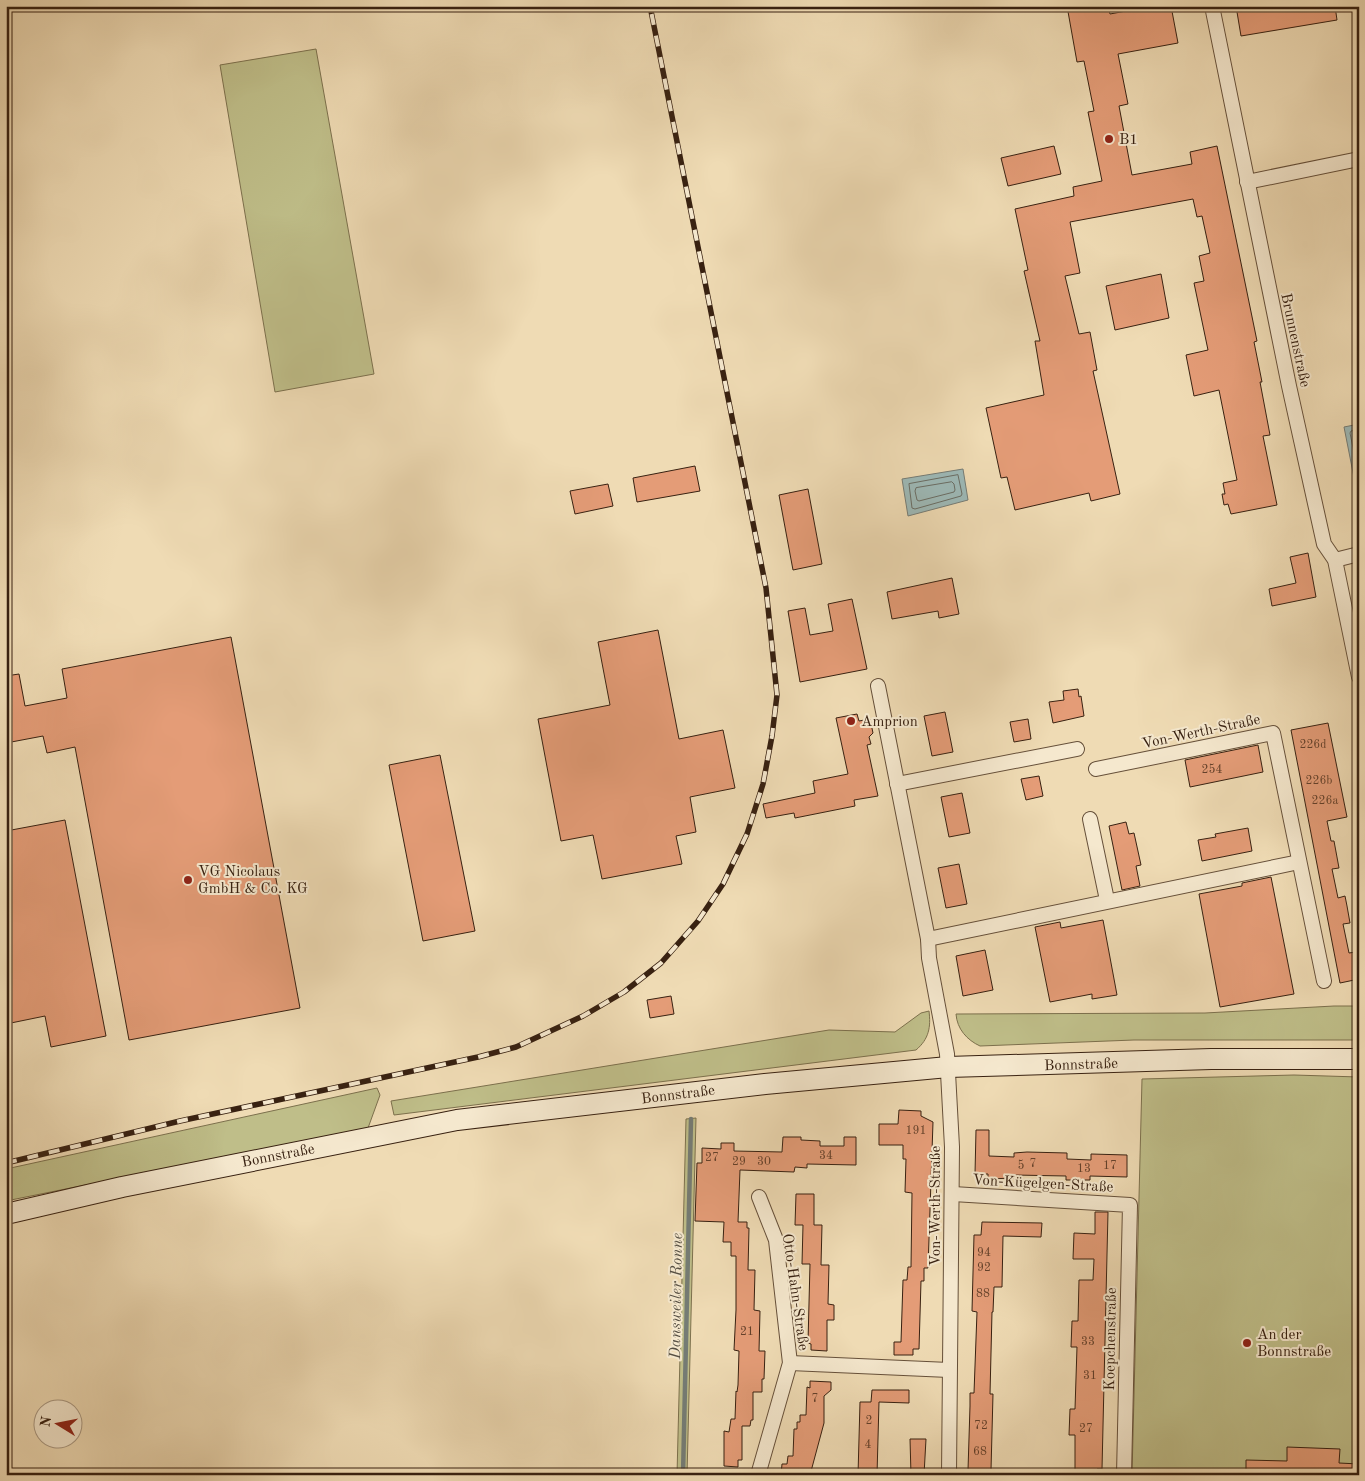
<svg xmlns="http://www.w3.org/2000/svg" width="1365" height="1481" font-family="'Old Standard TT',serif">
<rect width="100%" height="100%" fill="#efdbb4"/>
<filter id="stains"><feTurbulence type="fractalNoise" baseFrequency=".004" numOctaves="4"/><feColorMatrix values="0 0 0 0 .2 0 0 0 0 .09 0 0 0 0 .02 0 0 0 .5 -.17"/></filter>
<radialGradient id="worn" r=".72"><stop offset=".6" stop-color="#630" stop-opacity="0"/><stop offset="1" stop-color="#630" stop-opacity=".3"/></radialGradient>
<g fill="#bfbe89" stroke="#7c704d">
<polygon points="316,49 374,374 275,392 220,65"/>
<path d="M 1334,1006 L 1359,1006 L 1359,1040 L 1134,1040 L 980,1046 C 967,1040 957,1029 956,1014 L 1205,1013 Z"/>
<path d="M 929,1011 C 931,1027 929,1039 916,1050 L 394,1115 L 391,1101 L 829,1030 L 895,1032 L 921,1013 Z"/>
<polygon points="1294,1075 1359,1077 1359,1475 1132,1475 1142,1079"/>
<polygon points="377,1088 380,1095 368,1128 6,1201 6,1169"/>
<polygon points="696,1118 687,1475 677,1475 686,1119"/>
</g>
<g fill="#9db9b7" stroke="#757c75">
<polygon points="1359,424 1359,498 1358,498 1344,427"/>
<polygon points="963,469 968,500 908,516 902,479"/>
</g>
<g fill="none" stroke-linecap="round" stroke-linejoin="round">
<g stroke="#6a6d64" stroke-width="1">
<polyline points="1359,429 1351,431 1350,433 1359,478"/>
<polygon points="958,475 962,494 961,496 915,509 912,508 909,484"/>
<polygon points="952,482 954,484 955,490 954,492 919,501 917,500 915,491 916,488"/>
</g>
<polyline stroke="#757c75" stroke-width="4.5" points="683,1475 691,1119"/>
</g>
<g fill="#e49c77" stroke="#382111">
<polygon points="1067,6 1108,6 1110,14 1153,6 1171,6 1178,43 1118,54 1128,104 1119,106 1132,175 1192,164 1190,152 1217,146 1257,341 1254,342 1262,382 1260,382 1270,435 1263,436 1277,505 1231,514 1228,504 1224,505 1222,494 1225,494 1223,483 1237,480 1219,390 1194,396 1186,355 1208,350 1194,283 1204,281 1199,256 1210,253 1202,216 1197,217 1193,199 1070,222 1080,273 1065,276 1079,334 1090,332 1097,370 1093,371 1120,494 1091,501 1089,493 1015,510 1007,477 1001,478 986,408 1044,395 1035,341 1040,341 1024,271 1028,270 1015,209 1074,196 1073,187 1102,181 1088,112 1094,111 1084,61 1077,62"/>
<polygon points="1236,6 1335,6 1337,20 1241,36"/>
<polygon points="1054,146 1061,174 1008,186 1001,158"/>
<polygon points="1161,274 1169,318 1115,330 1106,286"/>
<polygon points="695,466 700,491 637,502 633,478"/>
<polygon points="608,484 613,506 575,514 570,491"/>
<polygon points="808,489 822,564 793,570 779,495"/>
<polygon points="1308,553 1316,597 1272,606 1269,589 1296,583 1290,557"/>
<polygon points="952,578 959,614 939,618 938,611 892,619 887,592"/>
<polygon points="852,599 867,669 800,682 788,611 805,608 810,635 833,631 828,604"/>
<polygon points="658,630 679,739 723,730 735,788 690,797 696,832 676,836 682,864 602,879 593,835 561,841 538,719 610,705 598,642"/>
<polygon points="231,637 300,1008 129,1040 75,747 47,753 43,736 6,743 6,676 19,674 25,706 67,698 62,669"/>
<polygon points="1078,689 1079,697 1081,696 1084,716 1053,723 1049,702 1064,700 1063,691"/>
<polygon points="945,712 953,752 932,756 924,716"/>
<polygon points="857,714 859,721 870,719 873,733 869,737 871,744 867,745 878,796 854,800 855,806 795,818 794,813 766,818 763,804 815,793 813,781 848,774 836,718"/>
<polygon points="1028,719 1031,739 1014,742 1010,722"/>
<polygon points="1328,723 1347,817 1327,821 1331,841 1334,841 1339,868 1332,869 1338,898 1345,896 1347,906 1350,923 1343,924 1349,953 1356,952 1359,966 1359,979 1340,983 1291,730"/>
<polygon points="1258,745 1263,772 1190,787 1185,760"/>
<polygon points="440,755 475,931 423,941 389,765"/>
<polygon points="1039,776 1043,796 1026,800 1021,779"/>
<polygon points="962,793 970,833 949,837 941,797"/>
<polygon points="65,820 106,1036 51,1047 45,1016 6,1024 6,831"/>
<polygon points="1126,822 1129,834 1134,833 1141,865 1136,866 1140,886 1122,890 1109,826"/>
<polygon points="1248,828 1252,851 1202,861 1198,840 1216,837 1215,834"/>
<polygon points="959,864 967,904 946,908 938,868"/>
<polygon points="1271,877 1294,994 1220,1007 1199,894 1242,886 1242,883"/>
<polygon points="1103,920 1117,995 1092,999 1092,994 1050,1002 1035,927 1060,922 1061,928"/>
<polygon points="985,950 993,990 963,996 956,956"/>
<polygon points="671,996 674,1014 650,1018 647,1000"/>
<polygon points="899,1110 921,1111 921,1116 933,1122 928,1268 924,1268 924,1281 921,1281 919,1349 913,1349 913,1355 894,1355 894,1342 901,1342 903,1280 907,1280 908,1267 911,1267 912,1193 905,1192 906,1159 903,1159 903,1145 879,1145 879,1124 898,1124"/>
<polygon points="976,1130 989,1130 989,1156 1014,1157 1014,1153 1027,1152 1067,1153 1067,1159 1091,1160 1091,1154 1127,1155 1127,1177 1090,1176 1090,1180 1066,1180 1066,1176 1014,1175 1014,1178 988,1179 988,1174 975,1174"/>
<polygon points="783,1137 801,1137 801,1140 820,1141 820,1146 844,1146 844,1137 856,1137 856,1165 807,1164 807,1168 795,1167 794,1172 740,1170 738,1222 747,1222 747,1228 749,1228 748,1270 755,1270 754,1310 760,1311 759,1351 765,1351 764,1379 762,1379 762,1392 753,1392 753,1420 751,1420 750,1426 742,1426 742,1460 738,1460 738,1467 724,1466 724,1431 729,1432 731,1419 735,1419 736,1391 737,1392 738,1385 739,1351 734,1350 736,1310 736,1256 731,1256 731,1242 723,1242 724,1222 695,1221 697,1163 702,1163 702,1148 721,1149 721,1143 734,1143 734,1151 782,1152"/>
<polygon points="796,1194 814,1194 814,1225 822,1225 821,1265 829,1265 828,1304 834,1305 834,1320 827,1320 827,1351 811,1350 811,1344 808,1343 810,1264 802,1264 803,1225 795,1225"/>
<polygon points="1095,1212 1108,1212 1102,1469 1097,1469 1096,1475 1075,1475 1075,1435 1069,1435 1070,1409 1075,1409 1077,1347 1071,1347 1072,1321 1078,1321 1079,1280 1093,1280 1094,1259 1073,1259 1074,1233 1095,1234"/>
<polygon points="982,1222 1042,1223 1041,1237 1003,1236 1002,1287 994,1287 993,1312 992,1312 990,1394 993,1394 991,1470 985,1470 985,1475 971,1475 972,1470 968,1470 970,1406 970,1393 974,1393 977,1312 972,1311 974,1235 981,1235"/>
<polygon points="810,1381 831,1382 831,1390 824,1396 824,1423 810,1475 781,1475 782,1464 787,1464 788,1456 793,1456 794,1429 797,1429 797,1422 800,1422 800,1415 806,1415 807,1387 810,1388"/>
<polygon points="872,1390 909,1390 909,1403 879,1402 877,1475 858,1475 860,1402 871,1402"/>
<polygon points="910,1439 926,1439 924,1475 911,1475"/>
<polygon points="1287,1447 1340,1449 1339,1463 1359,1464 1359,1475 1246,1475 1246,1460 1287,1461"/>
</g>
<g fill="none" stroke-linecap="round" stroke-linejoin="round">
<defs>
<g id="minor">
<polyline points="1212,6 1289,386 1324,544 1335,560 1359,677"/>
<polyline points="1247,182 1359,159"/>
<polyline points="1335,560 1359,554"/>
<polyline points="878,686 928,939 929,958 947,1054 952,1147 949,1475"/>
<polyline points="1096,769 1273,733 1324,981"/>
<polyline points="897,784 1077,749"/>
<polyline points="1090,819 1107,900"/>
<polyline points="928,939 1299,862"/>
<polyline points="953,1194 1130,1205 1124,1475"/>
<polyline points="790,1363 949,1370"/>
<polyline points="758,1475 790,1363 776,1240 759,1197"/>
</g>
<polyline id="secondary" points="6,1214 122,1187 457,1120 765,1084 948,1067 1211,1059 1359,1059"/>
</defs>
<use href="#minor" stroke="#66503a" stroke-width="16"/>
<use href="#secondary" stroke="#382111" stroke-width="22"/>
<use href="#minor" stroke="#f5e8ce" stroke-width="14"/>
<use href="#secondary" stroke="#f5e8ce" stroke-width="20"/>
<defs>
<polyline id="rail" points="6,1163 180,1121 478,1057 516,1047 583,1016 624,992 661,963 698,921 723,884 747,834 763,784 772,736 777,695 766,588 650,6"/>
</defs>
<use href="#rail" stroke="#382111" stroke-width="5.5"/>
<use href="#rail" stroke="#f5e8ce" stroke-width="4" stroke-dasharray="11" stroke-linecap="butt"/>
</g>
<g fill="#8f2418" stroke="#f5e8ce" stroke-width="2">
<circle cx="1109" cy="139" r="5"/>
<circle cx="851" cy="721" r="5"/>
<circle cx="188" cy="880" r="5"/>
<circle cx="1247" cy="1343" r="5"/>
</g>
<g text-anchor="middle" stroke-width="4" stroke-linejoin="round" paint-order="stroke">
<g font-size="12" fill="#63402a">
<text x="1313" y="748">226d</text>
<text x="1212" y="773">254</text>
<text x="1319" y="784">226b</text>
<text x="1325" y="804">226a</text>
<text x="916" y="1134">191</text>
<text x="826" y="1159">34</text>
<text x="712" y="1161">27</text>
<text x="739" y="1165">29</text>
<text x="764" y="1165">30</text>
<text x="1033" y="1167">7</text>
<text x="1021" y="1169">5</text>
<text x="1110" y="1169">17</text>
<text x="1084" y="1172">13</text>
<text x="984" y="1256">94</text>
<text x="984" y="1271">92</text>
<text x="983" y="1297">88</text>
<text x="747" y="1335">21</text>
<text x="1088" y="1345">33</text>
<text x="1090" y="1379">31</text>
<text x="815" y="1402">7</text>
<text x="869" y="1424">2</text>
<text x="981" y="1429">72</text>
<text x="1086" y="1432">27</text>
<text x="868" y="1448">4</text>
<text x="980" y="1455">68</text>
</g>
<g font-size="15" fill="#382111" stroke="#f5e8ce" text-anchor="start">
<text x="1119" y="144">B1</text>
<text x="861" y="726">Amprion</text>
<text x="198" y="876">VG Nicolaus<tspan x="198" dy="17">GmbH &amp; Co. KG</tspan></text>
<text x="1257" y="1339">An der<tspan x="1257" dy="17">Bonnstraße</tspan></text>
</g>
<g font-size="15" fill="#382111" stroke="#f5e8ce">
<text transform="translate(1296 340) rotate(78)" y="5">Brunnenstraße</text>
<text transform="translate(1201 731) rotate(-12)" y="5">Von-Werth-Straße</text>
<text transform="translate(1081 1064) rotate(-2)" y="5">Bonnstraße</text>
<text transform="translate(678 1094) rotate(-7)" y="5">Bonnstraße</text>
<text transform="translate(278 1155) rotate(-11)" y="5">Bonnstraße</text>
<text transform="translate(1043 1183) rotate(3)" y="5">Von-Kügelgen-Straße</text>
<text transform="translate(935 1206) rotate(-90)" y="5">Von-Werth-Straße</text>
<text transform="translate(796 1292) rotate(82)" y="5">Otto-Hahn-Straße</text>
<text transform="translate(1110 1339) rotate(-89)" y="5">Koepchenstraße</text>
</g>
<g font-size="16" font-style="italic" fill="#564f43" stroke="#f5e8ce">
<text transform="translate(675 1296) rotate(-89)" y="6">Dansweiler Ronne</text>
</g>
</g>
<rect width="1365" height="1481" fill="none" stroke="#efdbb4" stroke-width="25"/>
<rect x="8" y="8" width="1350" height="1466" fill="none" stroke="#382111" stroke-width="2.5"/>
<rect x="12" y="12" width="1340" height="1456" fill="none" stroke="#382111"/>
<g transform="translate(58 1424) rotate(280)"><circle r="24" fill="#f5e8ce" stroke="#a99882"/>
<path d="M0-4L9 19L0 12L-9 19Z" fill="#8f2418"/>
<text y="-8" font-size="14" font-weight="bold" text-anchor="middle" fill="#382111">N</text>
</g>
<rect width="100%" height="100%" filter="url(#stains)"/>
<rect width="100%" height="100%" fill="url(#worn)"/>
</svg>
